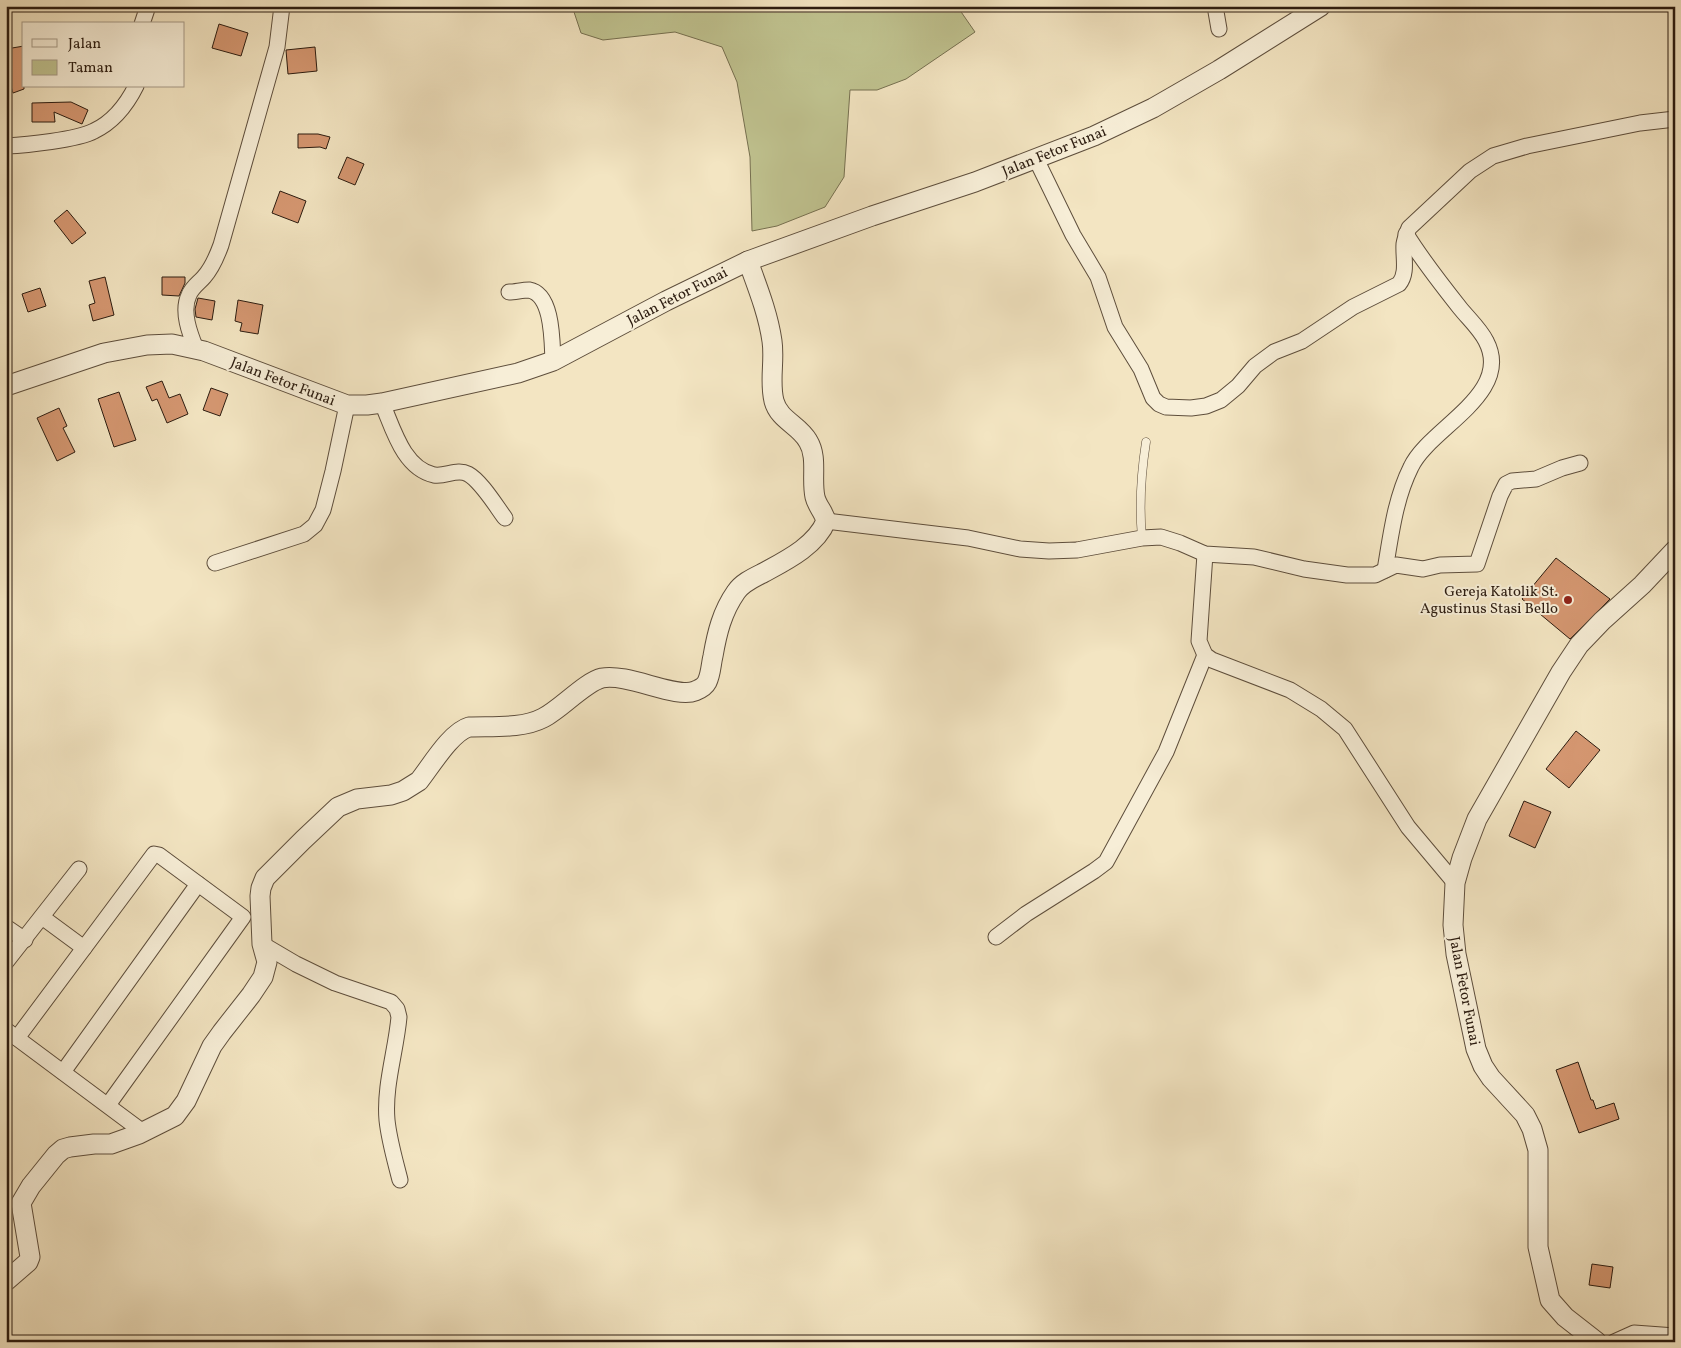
<svg xmlns="http://www.w3.org/2000/svg" width="1681" height="1348" font-family="Vollkorn,serif">
<rect width="100%" height="100%" fill="#f3e5c2"/>
<filter id="stains"><feTurbulence type="fractalNoise" baseFrequency=".004" numOctaves="4"/><feColorMatrix values="0 0 0 0 .2 0 0 0 0 .09 0 0 0 0 .02 0 0 0 .5 -.17"/></filter>
<radialGradient id="worn" r=".72"><stop offset=".6" stop-color="#630" stop-opacity="0"/><stop offset="1" stop-color="#630" stop-opacity=".3"/></radialGradient>
<polygon fill="#c0c390" stroke="#767050" points="572,6 957,6 975,32 906,79 877,90 850,90 844,177 825,207 777,226 752,231 750,157 737,82 722,47 675,32 603,40 581,33"/>
<g fill="#d59771" stroke="#2c1c10">
<polygon points="219,24 248,33 241,56 212,48"/>
<polygon points="24,46 24,89 13,93 9,80 6,81 6,49"/>
<polygon points="315,47 317,71 288,74 286,50"/>
<polygon points="71,102 88,110 82,124 54,112 55,122 32,122 32,103"/>
<polygon points="298,134 318,134 330,137 326,149 320,147 298,148"/>
<polygon points="347,157 364,164 355,185 338,178"/>
<polygon points="280,191 306,201 298,223 272,213"/>
<polygon points="67,210 86,233 72,244 54,221"/>
<polygon points="105,277 114,315 93,321 89,305 95,303 89,281"/>
<polygon points="162,277 185,277 185,283 179,296 162,295"/>
<polygon points="40,288 46,306 28,312 22,294"/>
<polygon points="198,298 215,301 212,320 196,317 195,309"/>
<polygon points="238,300 263,305 258,334 240,331 242,323 235,321"/>
<polygon points="162,381 169,398 180,394 188,414 167,423 157,399 152,401 146,387"/>
<polygon points="211,388 228,394 220,416 203,410"/>
<polygon points="119,392 136,440 114,447 98,399"/>
<polygon points="59,408 67,426 63,428 75,452 57,461 37,418"/>
<polygon points="1556,558 1610,599 1570,639 1522,599"/>
<polygon points="1576,731 1600,750 1569,788 1546,769"/>
<polygon points="1524,801 1551,812 1535,848 1509,836"/>
<polygon points="1578,1062 1591,1100 1593,1100 1596,1109 1614,1103 1619,1119 1579,1133 1556,1070"/>
<polygon points="1592,1264 1613,1267 1610,1288 1589,1285"/>
</g>
<g fill="none" stroke-linecap="round" stroke-linejoin="round">
<defs>
<path id="service" d="M 1142,538 C 1139,505 1141,474 1146,442"/>
<g id="minor">
<polyline points="1215,6 1219,29"/>
<polyline points="142,24 148,6"/>
<path d="M 6,146 C 26,145 77,140 94,131 C 113,122 127,104 136,86"/>
<path d="M 1036,159 L 1073,235 L 1098,277 L 1115,327 L 1141,369 L 1153,398 L 1159,404 L 1166,407 L 1191,408 L 1206,406 L 1221,400 L 1238,386 L 1255,366 L 1274,352 L 1302,341 L 1353,307 L 1399,284 C 1408,273 1403,257 1404,244 C 1405,238 1407,233 1409,228 L 1470,171 L 1493,156 L 1527,146 L 1640,123 L 1675,119"/>
<path d="M 509,292 C 515,292 522,290 529,290 C 553,294 552,342 553,361"/>
<path d="M 196,349 C 190,334 181,311 189,295 C 192,287 199,283 204,277 C 212,268 217,256 221,245 L 277,47 L 282,6"/>
<path d="M 382,403 C 393,428 403,468 434,475 C 446,477 457,468 468,474 C 481,481 496,506 505,518"/>
<polyline points="826,521 968,538 1020,549 1049,551 1077,550 1142,538 1161,537 1180,543 1205,554 1254,557 1304,569 1347,575 1375,575 1396,565 1423,569 1440,565 1477,564 1500,496 1506,484 1512,481 1536,479 1562,468 1580,463"/>
<polyline points="1205,554 1199,641 1205,655 1212,660 1290,690 1321,709 1345,729 1408,827 1455,883"/>
<polyline points="215,563 304,534 315,525 323,510 333,471 347,405"/>
<path d="M 1385,570 C 1391,535 1395,499 1411,467 C 1429,428 1514,394 1486,341 C 1480,329 1468,318 1460,308 C 1441,284 1422,260 1406,234"/>
<polyline points="42,917 84,948"/>
<polyline points="6,927 25,940"/>
<polyline points="996,937 1026,914 1094,871 1106,862 1166,752 1205,655"/>
<path d="M 262,944 L 296,964 L 335,983 L 391,1002 L 397,1009 L 399,1017 C 396,1051 384,1086 387,1120 C 389,1140 395,1160 400,1180"/>
<polyline points="6,962 79,869"/>
<polyline points="6,1030 143,1132"/>
<polyline points="17,1038 154,854 159,855 243,917 108,1105"/>
<polyline points="63,1072 198,884"/>
<polyline points="1614,1342 1634,1333 1675,1336"/>
</g>
<g id="tertiary">
<polyline points="6,386 104,353 147,345 172,344 204,351 347,405 367,405 382,403 518,373 553,361 666,301 748,261 872,216 975,182 1094,136 1153,108 1219,70 1321,6"/>
<path d="M 6,1281 L 28,1262 L 30,1257 L 21,1203 L 31,1186 L 56,1155 L 63,1149 L 70,1147 L 94,1144 L 111,1144 L 139,1134 L 175,1116 L 186,1101 L 212,1046 L 222,1032 L 251,995 L 263,977 L 267,962 L 262,944 L 260,896 L 261,888 L 265,878 L 303,840 L 338,807 L 357,799 L 391,795 L 403,791 L 419,781 C 431,766 451,732 469,727 C 492,726 522,729 543,718 C 561,709 585,682 602,678 C 628,673 676,699 695,691 C 700,689 705,686 707,682 C 711,674 711,664 713,656 C 717,633 722,612 736,592 C 742,583 753,578 763,573 C 785,561 816,546 826,521 C 824,512 817,506 815,497 C 811,479 818,457 808,441 C 799,425 779,420 774,401 C 769,381 775,361 772,341 C 768,313 757,286 748,261"/>
<polyline points="1597,1342 1565,1317 1550,1300 1538,1247 1538,1150 1532,1129 1525,1115 1491,1078 1483,1066 1476,1049 1456,954 1453,925 1455,883 1462,858 1477,819 1561,672 1579,645 1602,621 1642,585 1675,550"/>
</g>
</defs>
<use href="#service" stroke="#5e4e3c" stroke-width="9"/>
<use href="#minor" stroke="#5e4e3c" stroke-width="17"/>
<use href="#tertiary" stroke="#5e4e3c" stroke-width="21"/>
<use href="#service" stroke="#f7eed7" stroke-width="8"/>
<use href="#minor" stroke="#f7eed7" stroke-width="15"/>
<use href="#tertiary" stroke="#f7eed7" stroke-width="19"/>
</g>
<circle fill="#8f2418" stroke="#f7eed7" stroke-width="2" cx="1568" cy="600" r="5"/>
<g text-anchor="middle" stroke-width="4" stroke-linejoin="round" paint-order="stroke">
<g font-size="15" fill="#2c1c10" stroke="#f7eed7">
<text transform="translate(1054 151) rotate(-22)" y="5">Jalan Fetor Funai</text>
<text transform="translate(677 296) rotate(-27)" y="5">Jalan Fetor Funai</text>
<text transform="translate(283 381) rotate(21)" y="5">Jalan Fetor Funai</text>
<text transform="translate(1465 991) rotate(79)" y="5">Jalan Fetor Funai</text>
</g>
<g font-size="15" fill="#2c1c10" stroke="#f7eed7" text-anchor="end">
<text x="1558" y="596">Gereja Katolik St.<tspan x="1558" dy="17">Agustinus Stasi Bello</tspan></text>
</g>
</g>
<rect width="1681" height="1348" fill="none" stroke="#f3e5c2" stroke-width="25"/>
<rect x="8" y="8" width="1666" height="1333" fill="none" stroke="#2c1c10" stroke-width="2.5"/>
<rect x="12" y="12" width="1656" height="1323" fill="none" stroke="#2c1c10"/>
<rect x="22" y="22" width="162" height="65" fill="#f7eed7" stroke="#a69a87"/>
<rect x="32" y="39" width="25" height="8" fill="#f7eed7" stroke="#a69a87"/>
<text x="68" y="48" font-size="15" fill="#2c1c10">Jalan</text>
<rect x="32" y="60" width="25" height="15" fill="#c0c390" stroke="#a69a87"/>
<text x="68" y="72" font-size="15" fill="#2c1c10">Taman</text>
<rect width="100%" height="100%" filter="url(#stains)"/>
<rect width="100%" height="100%" fill="url(#worn)"/>
</svg>
